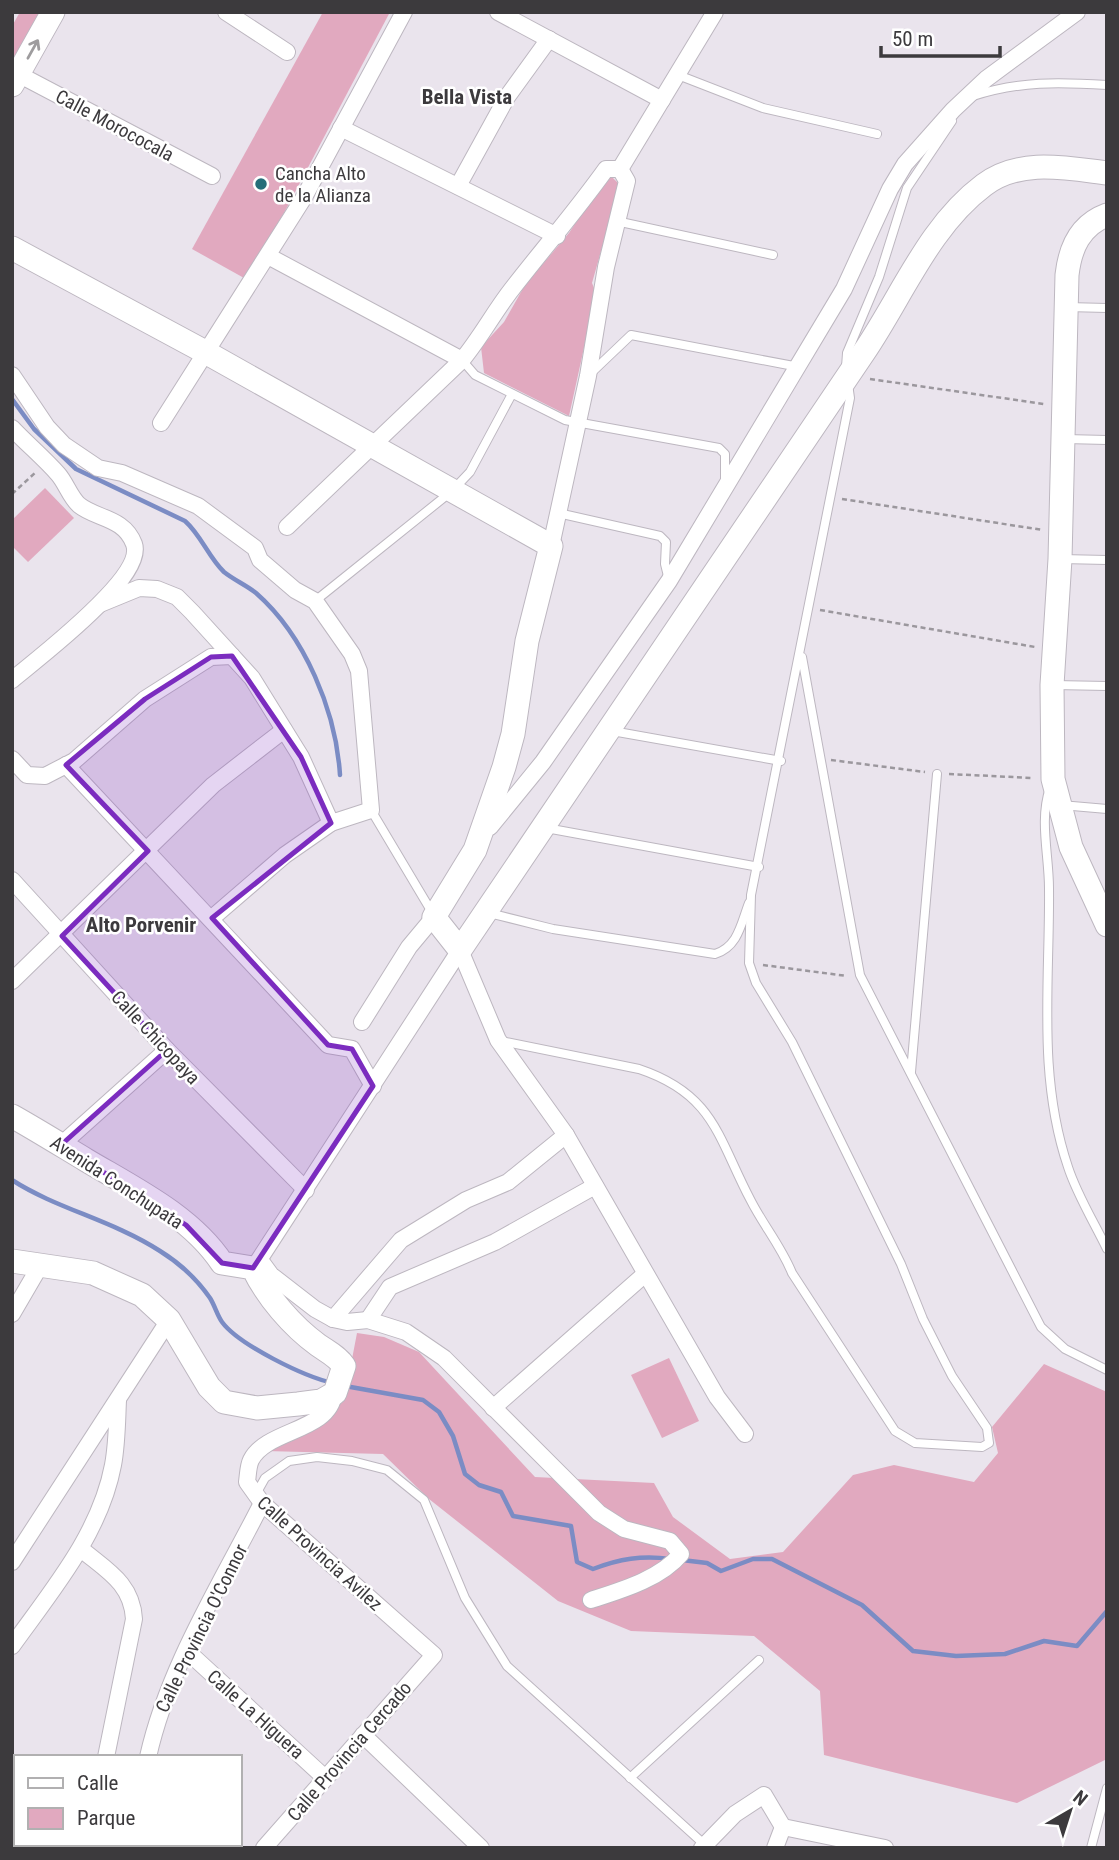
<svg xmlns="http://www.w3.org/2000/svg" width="1119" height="1860" font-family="'Roboto Condensed',sans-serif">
<rect width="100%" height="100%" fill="#eae4ed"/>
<g fill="#e1a9bf">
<polygon points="20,12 46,12 12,73 12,26"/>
<polygon points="323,12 390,12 284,213 244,278 192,249"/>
<polygon points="611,176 618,183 619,188 592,283 596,293 569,416 484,373 481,347 504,322 525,285 569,233 603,181"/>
<polygon points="45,488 74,518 28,562 12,546 12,520"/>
<polygon points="357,1333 384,1337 419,1352 535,1477 654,1483 673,1517 730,1559 783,1552 853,1475 894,1465 974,1482 998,1453 992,1427 1044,1364 1107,1392 1107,1759 1017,1803 824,1755 820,1691 754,1636 631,1631 558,1601 429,1499 383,1454 265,1451 299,1435 344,1401"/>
<polygon points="669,1358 699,1421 662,1438 631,1375"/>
</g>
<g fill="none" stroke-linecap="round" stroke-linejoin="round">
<g stroke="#7b8cc4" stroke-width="4.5">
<path d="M 12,399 L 34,429 L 76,469 L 185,521 C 201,535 209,558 224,572 C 234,580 246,585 256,593 C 305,636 336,711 340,775"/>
<path d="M 12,1180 C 57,1209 112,1220 160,1251 C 181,1264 196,1278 210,1298 C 215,1306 217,1315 222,1322 C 239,1345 305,1377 333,1383"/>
<path d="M 345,1386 L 423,1400 L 439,1412 L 453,1436 L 465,1474 L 479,1485 L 501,1492 L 513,1516 L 571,1526 L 577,1562 L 593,1569 C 619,1559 642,1555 670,1559"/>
<polyline points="682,1560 707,1563 721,1571 753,1559 772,1559 862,1605 913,1651 956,1656 1005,1654 1044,1641 1077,1646 1107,1611"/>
</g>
<defs>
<g id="lane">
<polyline points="678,75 763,108 877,134"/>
<path d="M 973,96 C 1020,81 1058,82 1107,85"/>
<polyline points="616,221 773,255"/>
<polyline points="1067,307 1107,308"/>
<polyline points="462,360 475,375 565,420 719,448 725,454 725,483"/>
<polyline points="846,367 847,353 879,277 907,188 952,121"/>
<polyline points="590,374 631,335 799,367"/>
<polyline points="1065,439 1107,440"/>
<polyline points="558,513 660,536 666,542 665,564 669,580"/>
<polyline points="1061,559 1107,560"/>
<polyline points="315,601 452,491 470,472 512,394"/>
<polyline points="802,657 860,975 1041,1327 1065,1349 1107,1370"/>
<polyline points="1054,685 1107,686"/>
<polyline points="612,731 781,761"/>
<path d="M 1050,788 C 1039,820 1049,855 1049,888 C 1050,982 1037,1076 1068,1167 C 1077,1195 1094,1222 1107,1249"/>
<polyline points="1061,805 1107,809"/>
<polyline points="371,810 433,914"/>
<polyline points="546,828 759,867"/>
<path d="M 489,913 L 553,929 L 715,954 C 738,947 741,924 749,903"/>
<path d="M 501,1041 L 639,1069 C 714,1094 718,1138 750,1199 C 763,1225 781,1246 792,1273 L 895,1431 L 915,1443 L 982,1447 L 989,1443 L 987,1428 L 952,1376 L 923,1319 L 901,1264 L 792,1042 L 756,983 L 749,963 L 751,895 L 850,398 L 848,384"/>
<polyline points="911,1072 937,774"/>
<polyline points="256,1494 265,1478 289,1461 317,1457 352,1461 387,1470 424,1500 465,1598 507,1666 705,1845"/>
<polyline points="630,1778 759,1660"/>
<polyline points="1091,1848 1107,1788"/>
</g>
<g id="street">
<polyline points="226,12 287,52"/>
<polyline points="498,12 662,100"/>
<polyline points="18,74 212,176"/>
<polyline points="341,128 557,236"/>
<polyline points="620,169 715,12"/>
<polyline points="458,186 507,97 549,39"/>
<polyline points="268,256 462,360"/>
<polyline points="12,375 47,427 64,445 98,468 122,473 198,506 255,548 260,560 295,590 315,601 352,654 359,671 371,810 331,823 301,757 252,678 192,612 177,597 157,589 139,588 100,604"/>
<polyline points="161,423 303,199 404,12"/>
<path d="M 12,428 C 27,444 44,458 58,474 C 66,483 70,497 79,505 C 96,519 124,517 134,544 C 146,577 37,659 12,680"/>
<path d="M 287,527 L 462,360 C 481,337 494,312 512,289 C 543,249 576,211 606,169 L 620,169 L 627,181 L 606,267 L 588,376 L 551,546"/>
<polyline points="12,759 27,775 45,776 74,761 145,699 211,657 232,656"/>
<polyline points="66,765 328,1045 352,1049 373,1086"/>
<polyline points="490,827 543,762 669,581 844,289 890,189 905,164 953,110 986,79 1077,12"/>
<polyline points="12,880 167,1050 306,1190"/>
<polyline points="212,918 285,855 331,823"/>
<polyline points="460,950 498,1040 566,1135 717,1397 745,1434"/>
<polyline points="12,981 213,785 284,730"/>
<polyline points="362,1022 409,947 434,917"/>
<polyline points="61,1145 167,1050"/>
<path d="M 260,1260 L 271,1275 L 315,1309 L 333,1319 L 347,1322 L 368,1320 L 406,1332 L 444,1358 L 599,1513 L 624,1529 L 670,1541 L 681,1554 C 660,1579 622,1590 591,1600"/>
<polyline points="255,1266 460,950"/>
<polyline points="12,1314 40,1266"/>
<polyline points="333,1319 401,1240 466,1200 508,1182 566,1135"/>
<polyline points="368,1320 390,1287 495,1242 595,1186"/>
<polyline points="493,1408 644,1275"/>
<path d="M 81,1549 C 106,1570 132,1583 134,1619 L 106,1757"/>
<polyline points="12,1562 169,1320"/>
<path d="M 12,1646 C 52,1590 100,1534 113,1465 C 117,1444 117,1422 118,1400"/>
<polyline points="187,1651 324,1777"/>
<polyline points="363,1735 481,1848"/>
<path d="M 148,1757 C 168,1667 221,1584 262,1503"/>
<polyline points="87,1848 87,1844"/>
<polyline points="129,1848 130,1844"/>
<path d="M 264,1848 L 434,1655 L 262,1503 L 247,1482 C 248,1475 248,1466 251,1460 C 267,1429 329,1432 334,1394"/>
<polyline points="702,1848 735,1814 764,1795 783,1827 885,1848"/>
<polyline points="775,1848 783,1827"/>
</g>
<g id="secondary">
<polyline points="12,85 53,12"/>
<path d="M 1107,215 C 1080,225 1070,248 1067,275 L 1060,559 L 1052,685 L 1053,779 L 1071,847 L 1107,925"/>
<path d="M 12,248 L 207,353 L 551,546 L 527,641 L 513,734 L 504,767 L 475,850 L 434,917 L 460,950 C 596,751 731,552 864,352 C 902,296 929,226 984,185 C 1020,158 1066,168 1107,173"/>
<path d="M 12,1116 C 37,1130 61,1145 86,1160 C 133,1188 191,1216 222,1263 L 253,1268 C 267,1297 292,1326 318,1345 C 328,1352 337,1356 344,1366 L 335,1393 L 321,1401 L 298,1404 L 257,1408 L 224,1402 L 209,1387 L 169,1320 L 142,1295 L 93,1273 L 12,1261"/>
</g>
</defs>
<use href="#lane" stroke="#bdb7c0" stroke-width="10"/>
<use href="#street" stroke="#bdb7c0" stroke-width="18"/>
<use href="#secondary" stroke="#bdb7c0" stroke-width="25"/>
<g stroke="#9b979d" stroke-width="2.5" stroke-dasharray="5 3.5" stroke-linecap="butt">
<polyline points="870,379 1044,404"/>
<polyline points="12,494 36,472"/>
<polyline points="842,499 1043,530"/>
<polyline points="820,610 1035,647"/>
<polyline points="831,760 925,772"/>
<polyline points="949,774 1033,778"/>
<polyline points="763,965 847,976"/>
</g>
<use href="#lane" stroke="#fff" stroke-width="8"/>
<use href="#street" stroke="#fff" stroke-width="16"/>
<use href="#secondary" stroke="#fff" stroke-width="23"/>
</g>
<defs><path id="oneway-shaft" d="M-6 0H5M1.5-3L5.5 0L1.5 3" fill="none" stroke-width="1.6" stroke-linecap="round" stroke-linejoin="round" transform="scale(1.75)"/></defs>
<use stroke="#9e9c9e" href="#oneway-shaft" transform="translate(33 49) rotate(-61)"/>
<path fill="#7b2cbf" fill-opacity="0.2" stroke="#7b2cbf" stroke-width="5" stroke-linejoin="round" d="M 232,656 L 301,757 L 331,823 L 212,918 L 328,1045 L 352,1049 L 373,1086 L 253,1268 L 222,1263 L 186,1225 L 61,1145 L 167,1050 L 62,936 L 148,851 L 66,765 L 145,699 L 211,657 Z"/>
<circle fill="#256e79" stroke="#fff" stroke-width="2.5" cx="261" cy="184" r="7"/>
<g text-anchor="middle" stroke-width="5" stroke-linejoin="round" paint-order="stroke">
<g font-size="19" fill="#3c3a3d" stroke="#fff">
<text transform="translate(115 125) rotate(28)" y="7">Calle Morococala</text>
<text transform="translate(156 1037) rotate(47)" y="7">Calle Chicopaya</text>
<text transform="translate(117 1182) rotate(33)" y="7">Avenida Conchupata</text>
<text transform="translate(320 1553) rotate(42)" y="7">Calle Provincia Avilez</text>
<text transform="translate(201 1628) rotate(-64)" y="7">Calle Provincia O'Connor</text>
<text transform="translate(256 1714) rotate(42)" y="7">Calle La Higuera</text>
<text transform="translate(349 1751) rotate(-49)" y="7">Calle Provincia Cercado</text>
</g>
<g font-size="19" fill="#3c3a3d" stroke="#fff" text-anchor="start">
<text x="275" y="180">Cancha Alto<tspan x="275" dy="22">de la Alianza</tspan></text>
</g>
<g font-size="21" font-weight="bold" fill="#3c3a3d" stroke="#fff">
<text x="467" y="104">Bella Vista</text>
<text x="141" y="932">Alto Porvenir</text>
</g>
</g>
<rect width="1119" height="1860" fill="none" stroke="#3c3a3d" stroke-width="28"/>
<rect x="14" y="1755" width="228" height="91" fill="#ffffff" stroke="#b1b0b1" stroke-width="2"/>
<rect x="28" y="1778" width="35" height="10" fill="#ffffff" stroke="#b1b0b1" stroke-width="2"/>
<text x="77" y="1790" font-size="21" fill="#3c3a3d">Calle</text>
<rect x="28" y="1808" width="35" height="21" fill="#e1a9bf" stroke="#b1b0b1" stroke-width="2"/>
<text x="77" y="1825" font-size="21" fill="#3c3a3d">Parque</text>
<g transform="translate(1070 1811) rotate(39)" stroke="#ffffff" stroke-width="5" paint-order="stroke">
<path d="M0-5L12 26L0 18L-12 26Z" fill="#3c3a3d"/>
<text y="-10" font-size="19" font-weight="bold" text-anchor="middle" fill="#3c3a3d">N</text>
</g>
<path d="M881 46v10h119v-10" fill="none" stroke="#3c3a3d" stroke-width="3.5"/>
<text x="892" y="46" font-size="21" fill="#3c3a3d" stroke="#ffffff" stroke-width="5" paint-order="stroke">50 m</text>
</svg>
